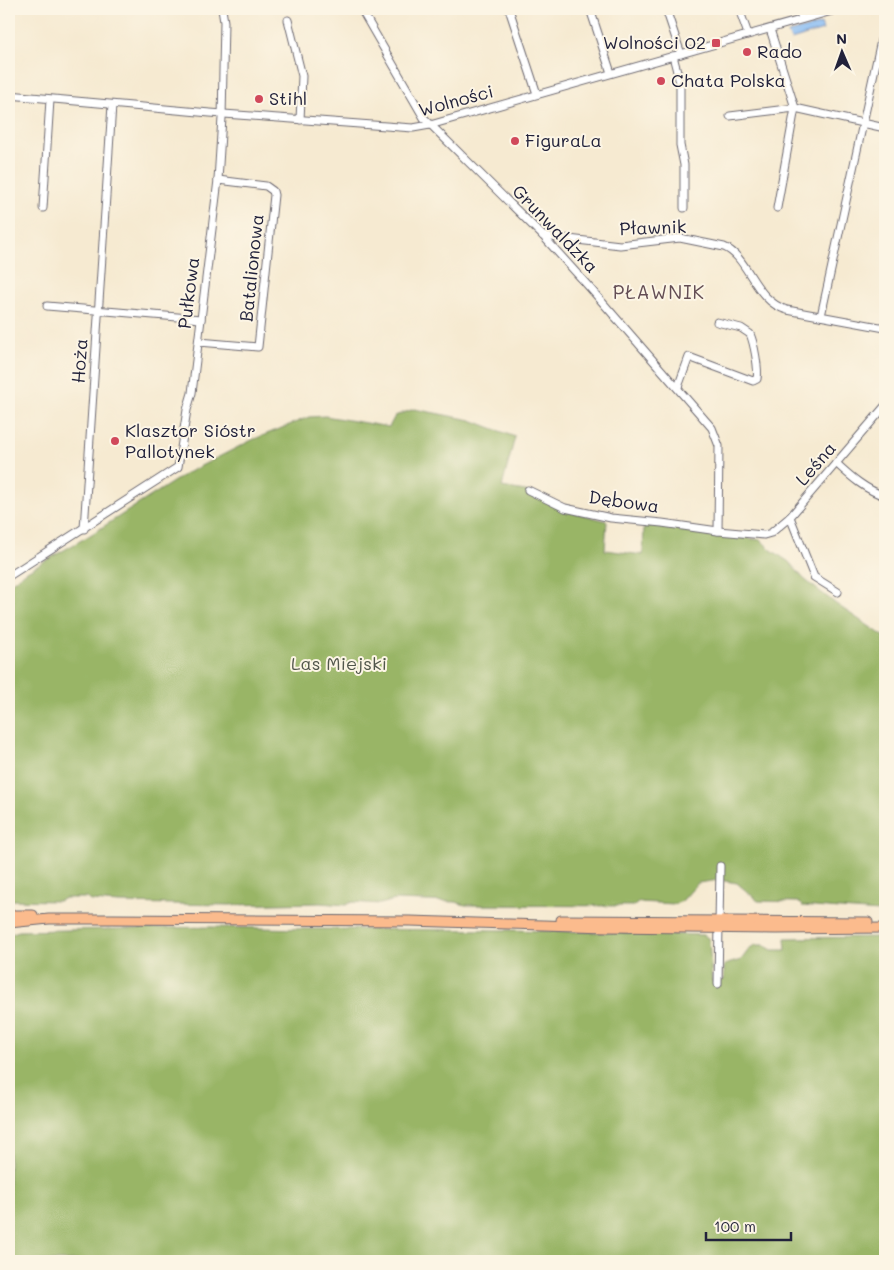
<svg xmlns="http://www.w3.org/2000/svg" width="894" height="1270" font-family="Mali,sans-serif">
<rect width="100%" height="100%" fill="#fcf5e5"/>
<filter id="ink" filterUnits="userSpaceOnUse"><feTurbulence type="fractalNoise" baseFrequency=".02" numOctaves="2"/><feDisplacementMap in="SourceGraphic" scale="10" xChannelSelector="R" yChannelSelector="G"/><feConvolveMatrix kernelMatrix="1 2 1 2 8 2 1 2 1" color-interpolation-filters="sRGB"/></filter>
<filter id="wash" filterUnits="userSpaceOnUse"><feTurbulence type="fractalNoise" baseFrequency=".0096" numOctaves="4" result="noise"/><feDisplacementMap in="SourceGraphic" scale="20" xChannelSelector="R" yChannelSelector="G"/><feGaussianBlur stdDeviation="1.12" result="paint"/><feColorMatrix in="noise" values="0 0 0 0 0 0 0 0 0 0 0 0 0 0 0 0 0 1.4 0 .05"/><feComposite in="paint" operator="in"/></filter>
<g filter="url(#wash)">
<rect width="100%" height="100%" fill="#f6ead1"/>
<polygon fill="#99b566" stroke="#5e6c50" points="414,409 471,420 515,437 502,487 525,491 564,510 607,521 605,550 643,555 644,524 761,540 770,549 789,562 804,579 836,604 885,637 885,910 879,912 802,906 798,902 758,901 737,883 719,880 718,981 724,980 724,965 741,960 750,948 755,945 764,945 772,950 786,950 785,938 885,937 885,1261 9,1261 9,934 19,931 212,927 304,929 510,930 704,935 709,939 712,981 717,981 719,880 698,883 682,901 675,904 639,902 634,906 465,905 456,902 395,900 380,904 352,902 346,905 320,903 228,905 119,903 92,901 86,898 65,898 59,901 9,900 9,584 27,571 87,537 187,473 252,440 309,417 325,416 389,427 395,416"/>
<polygon fill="#86bbf5" stroke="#546e98" points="821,24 823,30 791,40 788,33"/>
</g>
<g filter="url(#ink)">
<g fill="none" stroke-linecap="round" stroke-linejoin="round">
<defs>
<g id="minor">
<polyline points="361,9 424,118 543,236 590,288 712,428 719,446 718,531"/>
<polyline points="509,9 537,94"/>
<polyline points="590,9 611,73"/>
<polyline points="666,9 681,54"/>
<polyline points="739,9 748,34"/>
<polyline points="799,9 802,19"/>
<polyline points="288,20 302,76 300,120"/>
<polyline points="770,29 795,108 777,208"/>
<polyline points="673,56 680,83 680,145 684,165 684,208"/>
<polyline points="9,95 210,113 413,128 430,125 839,9"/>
<polyline points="730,116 795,108 885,128"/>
<polyline points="43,208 50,100"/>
<path d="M 543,236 L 620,245 L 680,238 L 724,247 C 749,257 754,301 787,310 L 885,328"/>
<polyline points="47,306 201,319"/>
<polyline points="821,316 885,22"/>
<polyline points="199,342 258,347 274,195 273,191 266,186 218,180"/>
<path d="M 678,387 L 689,357 L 753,381 L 757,379 C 759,369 754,343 750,334 L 741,328 L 717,322"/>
<path d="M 836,463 C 851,477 866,490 885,496"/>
<polyline points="528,490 565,508 611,518 662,523 718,531 764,535 771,533 790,517 885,406"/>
<polyline points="790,517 814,577 838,592"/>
<polyline points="84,529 112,105"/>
<polyline points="9,576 178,467 187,410 192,393 218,180 222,118 224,22 222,9"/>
<polyline points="718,984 720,866"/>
</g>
<g id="major">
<polyline points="9,915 33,915"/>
<polyline points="561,920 868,922"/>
<polyline points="9,923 49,919 112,919 410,921 608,927 776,929 885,928"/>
</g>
</defs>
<use href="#minor" stroke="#6c6870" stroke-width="9"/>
<use href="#major" stroke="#6c6870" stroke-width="11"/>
<use href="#minor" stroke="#fff" stroke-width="7"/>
<use href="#major" stroke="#fbbb8d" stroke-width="9"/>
</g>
</g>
<g fill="#d1495b" stroke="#fcf5e5" stroke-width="2">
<rect x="711" y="38" width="10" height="10" rx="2.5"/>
<circle cx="747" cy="52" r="5"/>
<circle cx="661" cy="81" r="5"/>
<circle cx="259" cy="99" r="5"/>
<circle cx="515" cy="141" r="5"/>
<circle cx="115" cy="441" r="5"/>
</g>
<g text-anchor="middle" stroke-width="4" stroke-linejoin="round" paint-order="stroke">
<g font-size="18" fill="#22223b" stroke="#fcf5e5" text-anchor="start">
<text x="706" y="49" text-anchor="end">Wolności 02</text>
<text x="757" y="58">Rado</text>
<text x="671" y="87">Chata Polska</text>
<text x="269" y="105">Stihl</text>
<text x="525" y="147">FiguraLa</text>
<text x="125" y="437">Klasztor Sióstr<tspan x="125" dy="21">Pallotynek</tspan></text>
</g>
<g font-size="18" fill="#22223b" stroke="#fcf5e5">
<text transform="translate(456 101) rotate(-15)" y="6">Wolności</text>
<text transform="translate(653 228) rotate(-2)" y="6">Pławnik</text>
<text transform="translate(555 229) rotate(46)" y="6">Grunwaldzka</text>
<text transform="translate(252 268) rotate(-84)" y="6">Batalionowa</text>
<text transform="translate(189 293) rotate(-83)" y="6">Pułkowa</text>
<text transform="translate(80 361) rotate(-86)" y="6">Hoża</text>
<text transform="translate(816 464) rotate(-49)" y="6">Leśna</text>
<text transform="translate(624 502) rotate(8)" y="6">Dębowa</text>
</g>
<g font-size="18" fill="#52574c" stroke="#fcf5e5">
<text x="339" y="670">Las Miejski</text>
</g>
<g font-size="19" letter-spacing="1" fill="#634d54" stroke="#fcf5e5">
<text x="659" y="299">PŁAWNIK</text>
</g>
</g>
<rect width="894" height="1270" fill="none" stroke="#fcf5e5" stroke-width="30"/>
<g transform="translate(842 52) rotate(358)" stroke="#fcf5e5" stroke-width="4" paint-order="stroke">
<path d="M0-4L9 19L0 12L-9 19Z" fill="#22223b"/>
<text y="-8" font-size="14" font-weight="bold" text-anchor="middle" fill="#22223b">N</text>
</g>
<path d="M706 1232v8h85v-8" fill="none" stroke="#22223b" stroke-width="2.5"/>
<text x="714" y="1232" font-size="15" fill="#22223b" stroke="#fcf5e5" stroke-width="4" paint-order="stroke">100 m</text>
</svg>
